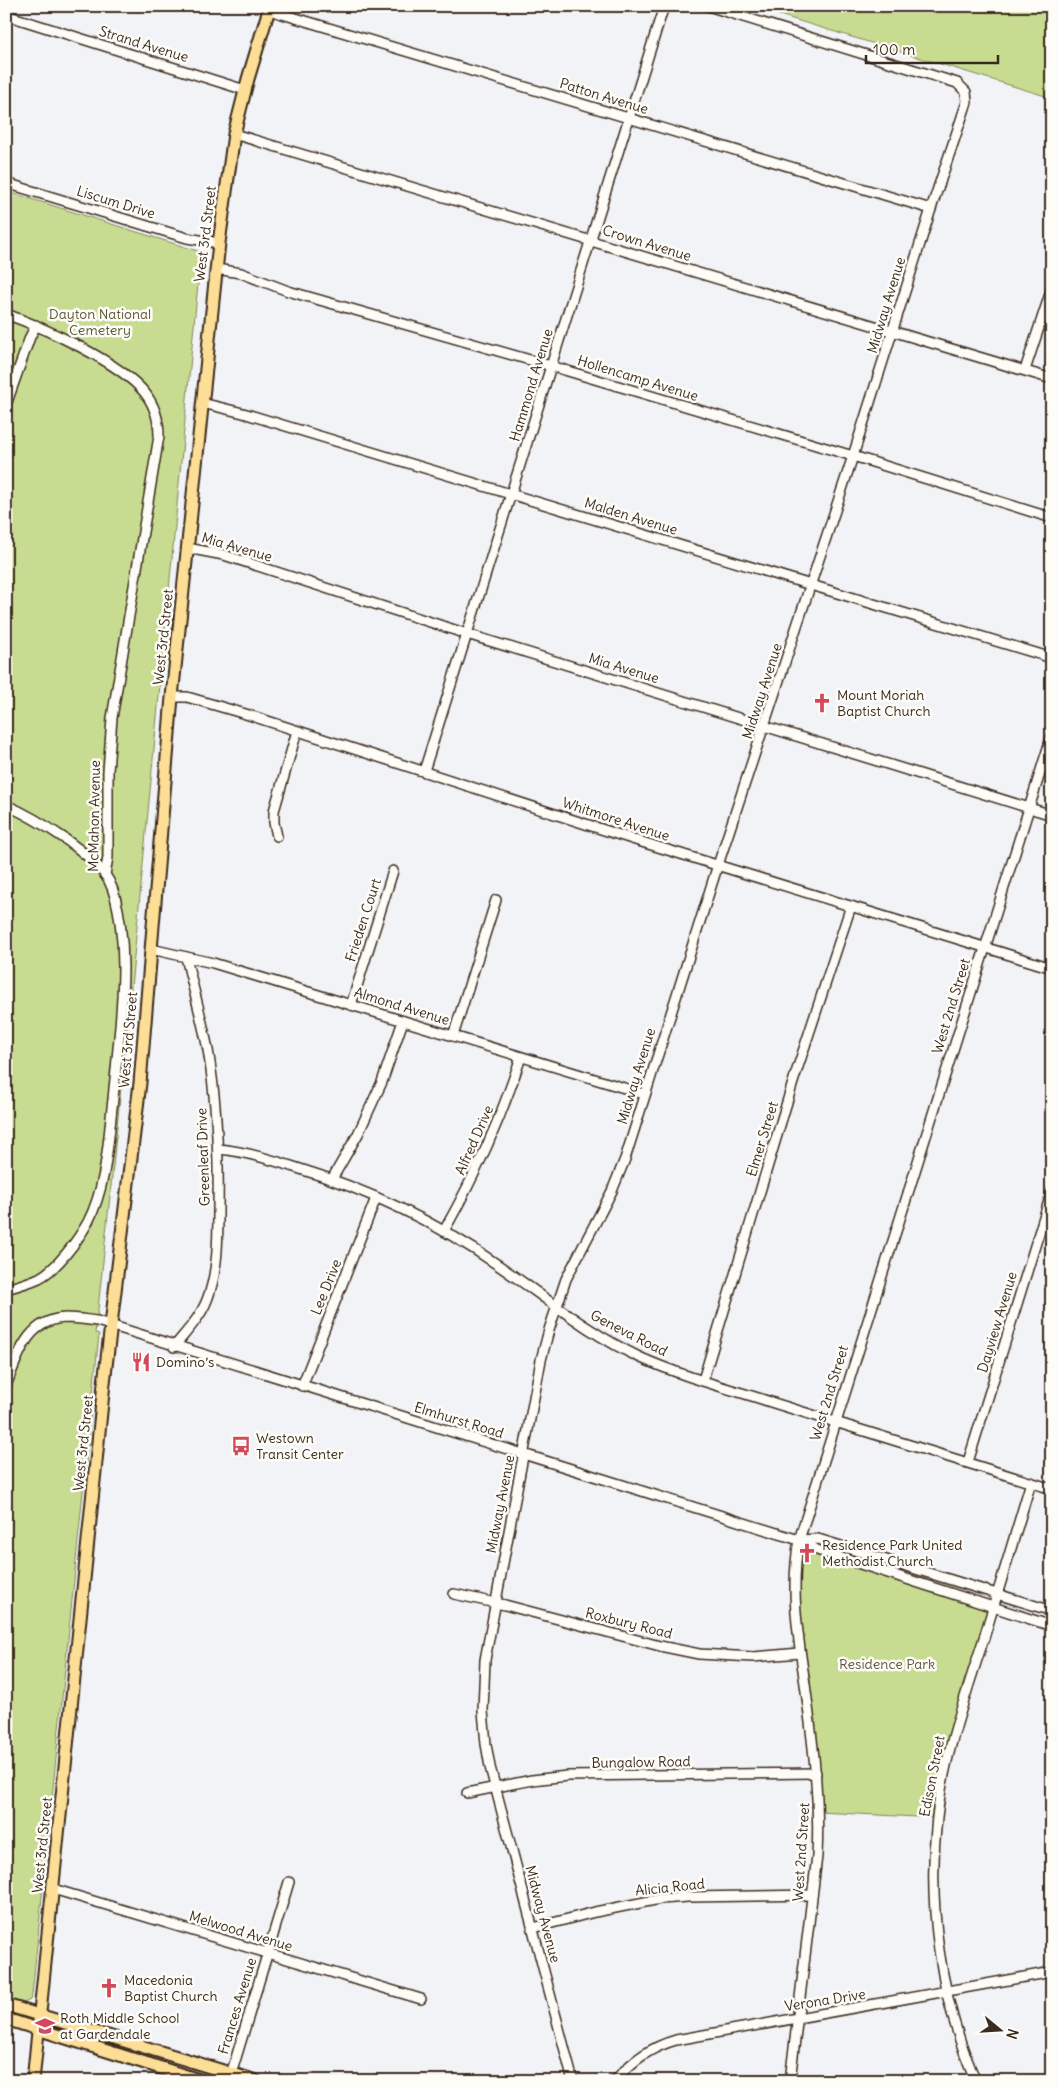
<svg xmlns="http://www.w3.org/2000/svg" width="1058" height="2087" font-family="Delius,sans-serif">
<rect width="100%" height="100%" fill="#f1f3f7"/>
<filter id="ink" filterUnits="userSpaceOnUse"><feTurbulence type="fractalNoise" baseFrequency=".02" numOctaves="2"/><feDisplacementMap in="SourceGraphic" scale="10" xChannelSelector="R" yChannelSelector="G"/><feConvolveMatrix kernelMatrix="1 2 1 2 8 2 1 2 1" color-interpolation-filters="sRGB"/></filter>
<g filter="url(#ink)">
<g fill="#c8dc91" stroke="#828358">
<polygon points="750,6 1052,6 1052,98"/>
<path d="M 6,191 L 201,252 C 167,604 136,957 98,1309 L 95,1333 L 99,1334 L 32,1995 L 30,2000 L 22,2004 L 6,2000 Z"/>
<polygon points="799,1540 993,1607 975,1664 937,1818 818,1812 800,1653"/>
</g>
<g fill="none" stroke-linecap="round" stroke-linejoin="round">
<defs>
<g id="minor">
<polyline points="269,10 931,209"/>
<polyline points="6,15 245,90"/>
<polyline points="234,134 1052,379"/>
<polyline points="6,183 187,238 219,243"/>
<polyline points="216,269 241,273 288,291 551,366 853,456 1052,518"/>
<path d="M 6,314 C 45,328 120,362 145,393 C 155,406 159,421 159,436 L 112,718 L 108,771 L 108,857 L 105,875"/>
<polyline points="1025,370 1052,288"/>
<polyline points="202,403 243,413 1052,658"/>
<polyline points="6,405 30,337 36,325"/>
<polyline points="187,548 224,555 467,634 1052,815"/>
<polyline points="172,697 187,697 249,715 632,839 1052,968"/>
<polyline points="424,771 664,6"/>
<path d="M 6,805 C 36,818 93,853 109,881 C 120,902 123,943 123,967 C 123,1011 117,1056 113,1099 C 108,1140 107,1185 88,1222 C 78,1240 57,1269 39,1278 C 28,1283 17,1286 6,1289"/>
<polyline points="277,836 274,823 274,811 297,731"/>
<polyline points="151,949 213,963 644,1094"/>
<polyline points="351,1005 393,871"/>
<polyline points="453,1036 496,900"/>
<path d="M 218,1149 C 244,1151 270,1159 294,1167 C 366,1189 436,1222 498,1265 C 545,1297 588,1333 639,1357 C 683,1377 731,1389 777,1404 C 869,1433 961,1460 1052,1489"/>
<polyline points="332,1179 358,1134 382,1082 403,1021"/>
<path d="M 444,1231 C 477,1172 500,1121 521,1057"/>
<path d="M 174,1347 C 186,1332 200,1318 207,1300 C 218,1273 218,1239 218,1210 C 219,1156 217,1103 208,1050 C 202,1019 193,988 186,957"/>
<polyline points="703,1380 794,1079 851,906"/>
<path d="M 6,1386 C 18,1356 27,1319 66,1318 C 77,1318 87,1320 97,1321 L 799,1540 L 817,1550 L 1052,1626"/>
<polyline points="302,1386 376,1198"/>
<polyline points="968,1462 1052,1191"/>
<polyline points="799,1540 818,1539 1052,1611"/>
<polyline points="454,1594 505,1605 660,1646 699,1654 753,1657 800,1653"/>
<polyline points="467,1793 532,1780 567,1776 816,1773"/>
<polyline points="53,1889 421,1999"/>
<polyline points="533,1928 595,1912 660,1899 688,1897 812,1895"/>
<polyline points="229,2081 289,1882"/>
<polyline points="573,2081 490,1767 486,1744 483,1711 485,1660 541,1360 549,1330 566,1279 612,1191 625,1159 715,874 853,456 931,209 967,102 966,92 957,83 708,6"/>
<path d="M 615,2081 C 632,2060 651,2047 676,2040 L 1052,1972"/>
<path d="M 790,2081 L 817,1856 C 820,1796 813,1743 805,1684 C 798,1636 790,1589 799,1540 L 1052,735"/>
<path d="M 976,2081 C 940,2001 927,1904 937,1817 C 944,1756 965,1697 984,1638 C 1000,1586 1015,1534 1031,1482"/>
</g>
<g id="major">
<polyline points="6,2005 256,2081"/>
<polyline points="6,2019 202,2081"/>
<polyline points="33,2081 104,1383 140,1083 172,697 219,243 234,134 248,79 270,6"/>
</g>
</defs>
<use href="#minor" stroke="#3b2a1e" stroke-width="12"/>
<use href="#major" stroke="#3b2a1e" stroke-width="15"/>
<use href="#minor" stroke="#fdfcf7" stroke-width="9"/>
<use href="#major" stroke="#fcde96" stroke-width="11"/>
</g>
</g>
<defs>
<symbol id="church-bare" viewBox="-9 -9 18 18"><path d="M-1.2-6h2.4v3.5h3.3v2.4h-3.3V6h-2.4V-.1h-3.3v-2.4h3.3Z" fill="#d1495b" stroke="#fdfcf7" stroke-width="2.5" paint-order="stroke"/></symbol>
<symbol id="restaurant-bare" viewBox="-9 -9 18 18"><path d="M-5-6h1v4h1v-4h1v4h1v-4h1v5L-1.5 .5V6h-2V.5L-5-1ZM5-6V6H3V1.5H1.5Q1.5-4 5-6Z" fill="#d1495b" stroke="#fdfcf7" stroke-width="2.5" paint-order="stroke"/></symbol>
<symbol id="bus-bare" viewBox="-9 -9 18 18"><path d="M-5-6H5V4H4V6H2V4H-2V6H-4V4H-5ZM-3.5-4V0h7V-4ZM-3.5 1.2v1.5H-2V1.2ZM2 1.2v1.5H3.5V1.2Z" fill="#d1495b" stroke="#fdfcf7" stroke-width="2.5" paint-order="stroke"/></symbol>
<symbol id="school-bare" viewBox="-9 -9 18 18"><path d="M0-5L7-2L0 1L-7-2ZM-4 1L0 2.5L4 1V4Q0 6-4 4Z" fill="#d1495b" stroke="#fdfcf7" stroke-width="2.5" paint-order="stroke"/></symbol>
</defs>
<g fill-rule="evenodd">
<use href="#church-bare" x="808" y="689" width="28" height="28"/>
<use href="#restaurant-bare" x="127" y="1348" width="28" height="28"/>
<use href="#bus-bare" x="227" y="1432" width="28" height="28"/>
<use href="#church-bare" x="793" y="1539" width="28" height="28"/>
<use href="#church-bare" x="95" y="1974" width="28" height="28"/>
<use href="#school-bare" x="31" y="2012" width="28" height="28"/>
</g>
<g text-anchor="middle" stroke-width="5" stroke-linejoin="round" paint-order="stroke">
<g font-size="14" fill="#3b2a1e" stroke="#fdfcf7">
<text transform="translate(144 44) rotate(17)" y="5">Strand Avenue</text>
<text transform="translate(604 96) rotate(17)" y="5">Patton Avenue</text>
<text transform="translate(116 202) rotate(17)" y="5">Liscum Drive</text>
<text transform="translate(205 234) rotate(-83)" y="5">West 3rd Street</text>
<text transform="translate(647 243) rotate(17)" y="5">Crown Avenue</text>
<text transform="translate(886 305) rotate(-73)" y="5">Midway Avenue</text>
<text transform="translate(638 378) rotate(17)" y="5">Hollencamp Avenue</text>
<text transform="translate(531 385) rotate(-73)" y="5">Hammond Avenue</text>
<text transform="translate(631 516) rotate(17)" y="5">Malden Avenue</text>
<text transform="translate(237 547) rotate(16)" y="5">Mia Avenue</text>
<text transform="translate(163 637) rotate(-84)" y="5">West 3rd Street</text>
<text transform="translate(624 668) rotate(17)" y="5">Mia Avenue</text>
<text transform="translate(762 691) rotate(-72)" y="5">Midway Avenue</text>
<text transform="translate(94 816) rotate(-89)" y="5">McMahon Avenue</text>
<text transform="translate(616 819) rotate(18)" y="5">Whitmore Avenue</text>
<text transform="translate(363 920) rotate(-72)" y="5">Frieden Court</text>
<text transform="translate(402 1006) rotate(17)" y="5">Almond Avenue</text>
<text transform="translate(951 1006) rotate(-73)" y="5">West 2nd Street</text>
<text transform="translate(128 1040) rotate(-85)" y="5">West 3rd Street</text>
<text transform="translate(636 1076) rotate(-73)" y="5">Midway Avenue</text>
<text transform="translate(762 1139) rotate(-73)" y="5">Elmer Street</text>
<text transform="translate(474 1140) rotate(-66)" y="5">Alfred Drive</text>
<text transform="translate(203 1157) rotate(-92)" y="5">Greenleaf Drive</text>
<text transform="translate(326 1287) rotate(-68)" y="5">Lee Drive</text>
<text transform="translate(997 1322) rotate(-73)" y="5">Dayview Avenue</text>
<text transform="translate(629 1333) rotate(27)" y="5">Geneva Road</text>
<text transform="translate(829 1393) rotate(-73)" y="5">West 2nd Street</text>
<text transform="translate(459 1420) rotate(17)" y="5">Elmhurst Road</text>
<text transform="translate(83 1443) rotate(-84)" y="5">West 3rd Street</text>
<text transform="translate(500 1504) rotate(-79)" y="5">Midway Avenue</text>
<text transform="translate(629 1623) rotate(14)" y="5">Roxbury Road</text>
<text transform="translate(641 1762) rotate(-1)" y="5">Bungalow Road</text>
<text transform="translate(932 1776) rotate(-79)" y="5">Edison Street</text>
<text transform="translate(42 1845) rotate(-84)" y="5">West 3rd Street</text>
<text transform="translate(801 1852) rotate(-86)" y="5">West 2nd Street</text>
<text transform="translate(670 1887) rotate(-6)" y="5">Alicia Road</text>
<text transform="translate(543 1914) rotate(75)" y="5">Midway Avenue</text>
<text transform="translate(241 1931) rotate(17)" y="5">Melwood Avenue</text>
<text transform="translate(825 2000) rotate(-9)" y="5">Verona Drive</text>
<text transform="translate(237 2006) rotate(-73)" y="5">Frances Avenue</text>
</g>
<g font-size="14" fill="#5e563b" stroke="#fdfcf7">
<text x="100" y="319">Dayton National<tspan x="100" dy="16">Cemetery</tspan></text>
<text x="887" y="1669">Residence Park</text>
</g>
<g font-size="14" fill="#3b2a1e" stroke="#fdfcf7" text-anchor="start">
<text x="837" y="700">Mount Moriah<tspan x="837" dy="16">Baptist Church</tspan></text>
<text x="156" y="1367">Domino’s</text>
<text x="256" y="1443">Westown<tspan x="256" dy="16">Transit Center</tspan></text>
<text x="822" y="1550">Residence Park United<tspan x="822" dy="16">Methodist Church</tspan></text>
<text x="124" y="1985">Macedonia<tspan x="124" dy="16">Baptist Church</tspan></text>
<text x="60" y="2023">Roth Middle School<tspan x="60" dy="16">at Gardendale</tspan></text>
</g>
</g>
<rect width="1058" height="2087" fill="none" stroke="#fdfcf7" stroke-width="25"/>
<rect x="12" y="12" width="1033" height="2062" fill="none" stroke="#3b2a1e" stroke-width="2" filter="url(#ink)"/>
<g transform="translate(1000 2030) rotate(108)" stroke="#fdfcf7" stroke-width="4" paint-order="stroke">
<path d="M0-4L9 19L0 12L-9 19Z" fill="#3b2a1e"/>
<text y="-8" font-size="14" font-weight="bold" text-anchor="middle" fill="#3b2a1e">N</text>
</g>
<path d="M866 55v8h132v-8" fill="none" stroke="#3b2a1e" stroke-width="2.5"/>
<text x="873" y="55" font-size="15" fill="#3b2a1e" stroke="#fdfcf7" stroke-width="4" paint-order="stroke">100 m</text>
</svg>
